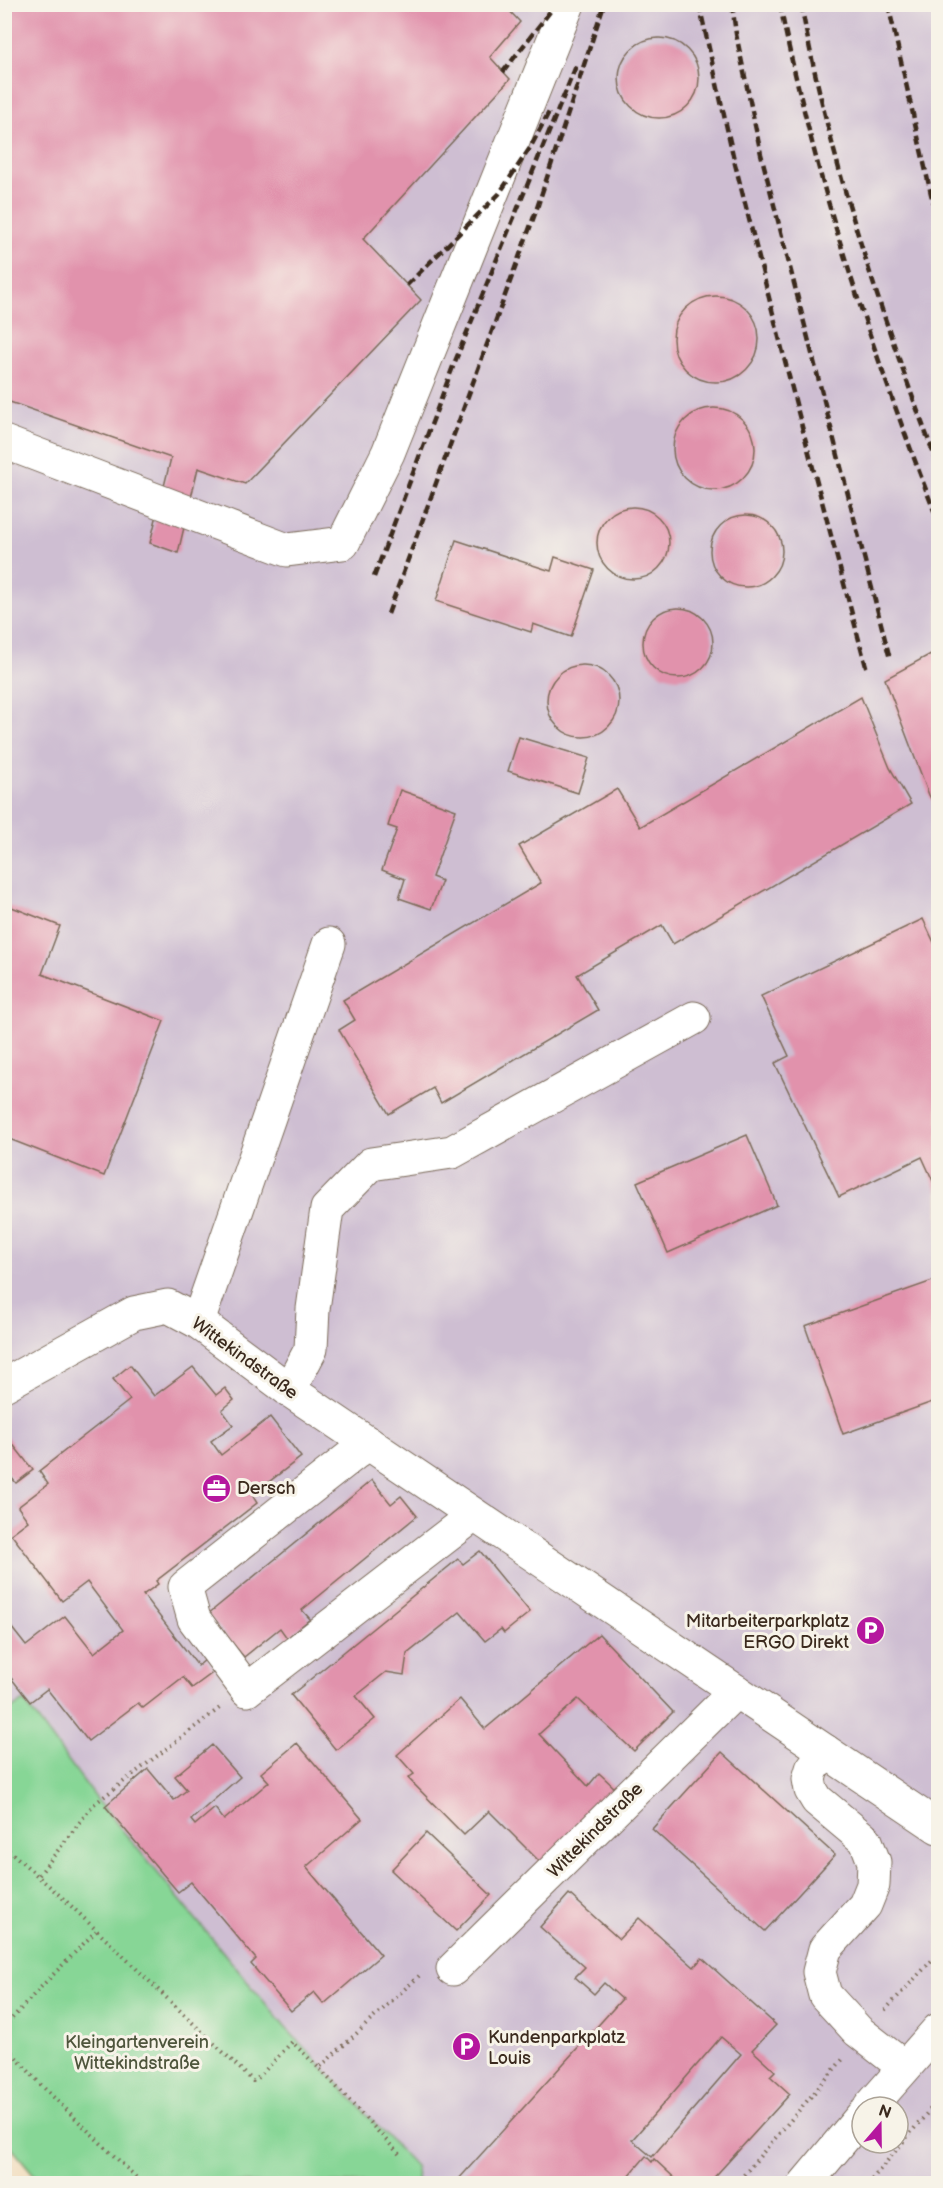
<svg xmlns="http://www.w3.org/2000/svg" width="943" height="2188" font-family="'Balsamiq Sans',sans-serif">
<rect width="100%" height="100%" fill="#f7f3e8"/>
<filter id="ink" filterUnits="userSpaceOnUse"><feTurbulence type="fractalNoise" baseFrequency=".0167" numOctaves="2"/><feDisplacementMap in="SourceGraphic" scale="12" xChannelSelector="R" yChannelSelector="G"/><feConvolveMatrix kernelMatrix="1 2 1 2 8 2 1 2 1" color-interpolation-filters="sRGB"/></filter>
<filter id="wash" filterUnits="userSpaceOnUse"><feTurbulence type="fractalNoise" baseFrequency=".008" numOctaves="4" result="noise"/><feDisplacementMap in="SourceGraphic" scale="24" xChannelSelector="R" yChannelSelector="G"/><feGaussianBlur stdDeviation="1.35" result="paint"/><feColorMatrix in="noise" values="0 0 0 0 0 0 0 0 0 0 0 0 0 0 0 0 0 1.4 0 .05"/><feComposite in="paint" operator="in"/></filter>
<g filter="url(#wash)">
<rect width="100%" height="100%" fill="#f3e1c6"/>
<path fill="#cebed2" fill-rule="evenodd" d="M 5,5 L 938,5 L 938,2183 L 418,2183 L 415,2166 L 285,2027 L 99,1802 L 24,1702 L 5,1713 ZM 862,2107 L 898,2107 L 898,2143 L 862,2143 Z"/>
<polygon fill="#87d696" stroke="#61805a" stroke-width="1.5" points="24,1701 99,1802 285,2027 415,2166 418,2183 41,2183 5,2140 4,1713"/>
<g id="blocks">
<g fill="#e192ac" fill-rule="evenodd">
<polygon points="4,4 503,4 520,22 490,57 510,79 363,239 421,300 245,484 198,468 178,553 150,543 171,458 4,400"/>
<circle cx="659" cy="78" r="40"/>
<circle cx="716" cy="339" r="43"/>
<circle cx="714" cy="449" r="41"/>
<circle cx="633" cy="543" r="36"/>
<circle cx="746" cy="551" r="36"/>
<polygon points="456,540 551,571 555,557 594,570 571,637 533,624 531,632 436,601"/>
<circle cx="678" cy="643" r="35"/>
<polygon points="938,650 938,811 929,795 885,679"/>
<circle cx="583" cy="701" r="36"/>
<polygon points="861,697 890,768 911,804 673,944 662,925 577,975 598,1010 441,1103 433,1088 389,1114 339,1030 355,1020 343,1000 541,883 519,846 617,789 640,827"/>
<polygon points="519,737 589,758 578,793 508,771"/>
<polygon points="400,790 456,810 432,877 442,881 431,909 399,898 405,879 382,870 397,829 388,826"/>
<polygon points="4,904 60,926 42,974 164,1021 104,1176 4,1137"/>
<polygon points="923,919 938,951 938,1192 922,1157 839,1197 775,1063 789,1056 761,996"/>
<polygon points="747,1135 777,1205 668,1253 637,1182"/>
<polygon points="938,1279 938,1400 843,1434 805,1326"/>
<polygon points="130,1365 154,1396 193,1367 216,1395 225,1388 234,1400 222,1410 233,1425 211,1441 221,1455 270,1417 301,1457 252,1495 257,1503 156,1581 158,1584 143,1595 198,1666 206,1659 215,1671 192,1688 183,1677 143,1708 138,1703 88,1741 47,1689 30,1702 4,1669 4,1618 26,1646 65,1616 94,1653 123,1630 87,1582 62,1601 11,1534 28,1521 18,1507 48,1484 39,1471 130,1400 113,1379"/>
<polygon points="4,1433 33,1470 16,1483 4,1469"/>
<polygon points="372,1480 391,1504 401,1496 417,1516 302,1610 310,1619 287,1638 280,1628 244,1657 208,1614"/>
<polygon points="480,1551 530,1612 504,1633 501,1629 485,1641 460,1612 407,1654 404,1675 386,1672 356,1696 375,1719 336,1750 291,1695 458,1559 463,1564"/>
<polygon points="599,1634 673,1712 634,1751 578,1699 539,1734 588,1786 599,1773 618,1791 542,1864 489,1811 464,1835 408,1778 414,1774 397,1755 460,1699 485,1729"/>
<polygon points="297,1743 362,1819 306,1867 381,1955 324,2004 314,1992 291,2011 251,1964 256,1959 191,1882 178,1892 105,1806 148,1769 174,1800 187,1790 175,1776 212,1745 240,1777 191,1820 195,1825 215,1808 224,1820 269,1782 261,1773"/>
<polygon points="722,1752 835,1855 765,1931 652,1829"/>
<polygon points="426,1833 491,1895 456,1931 391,1870"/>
<path d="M 569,1894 L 619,1939 L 639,1918 L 694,1967 L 702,1958 L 776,2025 L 752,2050 L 775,2071 L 770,2076 L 790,2094 L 708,2184 L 681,2184 L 654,2159 L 652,2162 L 646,2156 L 622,2184 L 457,2184 L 456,2182 L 622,1999 L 604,1983 L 594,1994 L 575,1977 L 585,1967 L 540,1927 ZM 721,2037 L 741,2054 L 652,2157 L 632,2140 Z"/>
</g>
</g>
</g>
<g filter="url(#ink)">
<use href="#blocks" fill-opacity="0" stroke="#7b6a59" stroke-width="1.5"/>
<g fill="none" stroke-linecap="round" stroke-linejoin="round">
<defs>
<g id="minor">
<polyline points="4,442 287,550 343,543 388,453 568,4"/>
<polyline points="198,1322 329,944"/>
<polyline points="4,1385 134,1313 168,1306 198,1322 289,1390 938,1827"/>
<polyline points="289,1390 311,1349 313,1309 327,1209 371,1164 452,1152 694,1018"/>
<polyline points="368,1443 185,1587 194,1619 247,1690 474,1515"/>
<polyline points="825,1751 812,1769 809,1779 811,1790 817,1800 866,1841 874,1862 873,1885 865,1905 825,1949 819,1972 825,1995 858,2031 904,2067"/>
<polyline points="453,1969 736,1691"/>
</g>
<g id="major">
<polyline points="870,2107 938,2030"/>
<polyline points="805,2184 862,2116"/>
</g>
</defs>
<use href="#minor" stroke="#7b6a59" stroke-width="35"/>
<use href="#major" stroke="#7b6a59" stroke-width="35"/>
<g stroke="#7b6a59" stroke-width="4" stroke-dasharray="1.5 4.5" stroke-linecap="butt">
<polyline points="4,1846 67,1902 251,2079 253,2081 257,2079 292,2042 319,2068"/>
<polyline points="39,1875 93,1805 221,1707"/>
<polyline points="885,2010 938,1954"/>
<polyline points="4,2027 42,1986 96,1931"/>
<polyline points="4,2044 43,2087 143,2184"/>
<polyline points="399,2154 319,2068 420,1975"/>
<polyline points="736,2184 843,2059"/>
<polyline points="868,2184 938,2100"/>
</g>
<use href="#minor" stroke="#fff" stroke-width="33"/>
<use href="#major" stroke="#fff" stroke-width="33"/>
<g stroke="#3b2a1e" stroke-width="4.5" stroke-dasharray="9 4.5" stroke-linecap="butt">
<polyline points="699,4 735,164 797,408 867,670"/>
<polyline points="732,4 736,34 761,154 890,659"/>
<path d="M 780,4 C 786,37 794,70 802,102 C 836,245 885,384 938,521"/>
<path d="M 801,4 C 830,162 881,316 938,465"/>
<polyline points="888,4 931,194 938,219"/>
<polyline points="503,72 556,4"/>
<polyline points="407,285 499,194 530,148 549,112"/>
<polyline points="374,577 454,364 576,66"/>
<polyline points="388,614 536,211 604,4"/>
</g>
</g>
</g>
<defs>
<symbol id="office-disc" viewBox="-11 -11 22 22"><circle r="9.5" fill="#b5179e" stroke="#f7f3e8"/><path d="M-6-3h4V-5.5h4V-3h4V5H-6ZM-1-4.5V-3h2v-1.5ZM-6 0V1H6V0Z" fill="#fff"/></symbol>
<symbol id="parking-disc" viewBox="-11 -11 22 22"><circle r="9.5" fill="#b5179e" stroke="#f7f3e8"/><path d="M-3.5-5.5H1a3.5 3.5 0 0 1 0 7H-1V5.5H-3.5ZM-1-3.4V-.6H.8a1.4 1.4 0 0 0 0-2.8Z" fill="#fff"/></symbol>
</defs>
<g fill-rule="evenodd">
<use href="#office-disc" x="200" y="1472" width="33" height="33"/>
<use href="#parking-disc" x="854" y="1614" width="33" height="33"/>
<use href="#parking-disc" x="450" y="2030" width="33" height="33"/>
</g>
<g text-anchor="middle" stroke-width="6" stroke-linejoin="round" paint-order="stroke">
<g font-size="18" fill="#3b2a1e" stroke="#f7f3e8">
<text transform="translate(245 1358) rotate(36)" y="6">Wittekindstraße</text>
<text transform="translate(595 1830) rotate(-45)" y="6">Wittekindstraße</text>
</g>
<g font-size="18" fill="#3b2a1e" stroke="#f7f3e8" text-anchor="start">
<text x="237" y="1494">Dersch</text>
<text x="849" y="1627" text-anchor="end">Mitarbeiterparkplatz<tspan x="849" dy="21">ERGO Direkt</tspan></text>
<text x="488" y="2043">Kundenparkplatz<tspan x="488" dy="21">Louis</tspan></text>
</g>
<g font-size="18" fill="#4e553c" stroke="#f7f3e8">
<text x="137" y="2048">Kleingartenverein<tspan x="137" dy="21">Wittekindstraße</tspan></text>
</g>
</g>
<rect width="943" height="2188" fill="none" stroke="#f7f3e8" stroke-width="24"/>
<g transform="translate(880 2125) rotate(20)"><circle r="28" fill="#f7f3e8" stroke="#aca397" stroke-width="1.5"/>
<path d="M0-4.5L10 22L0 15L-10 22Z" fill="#b5179e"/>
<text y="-9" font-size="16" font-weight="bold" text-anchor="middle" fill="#3b2a1e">N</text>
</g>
</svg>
